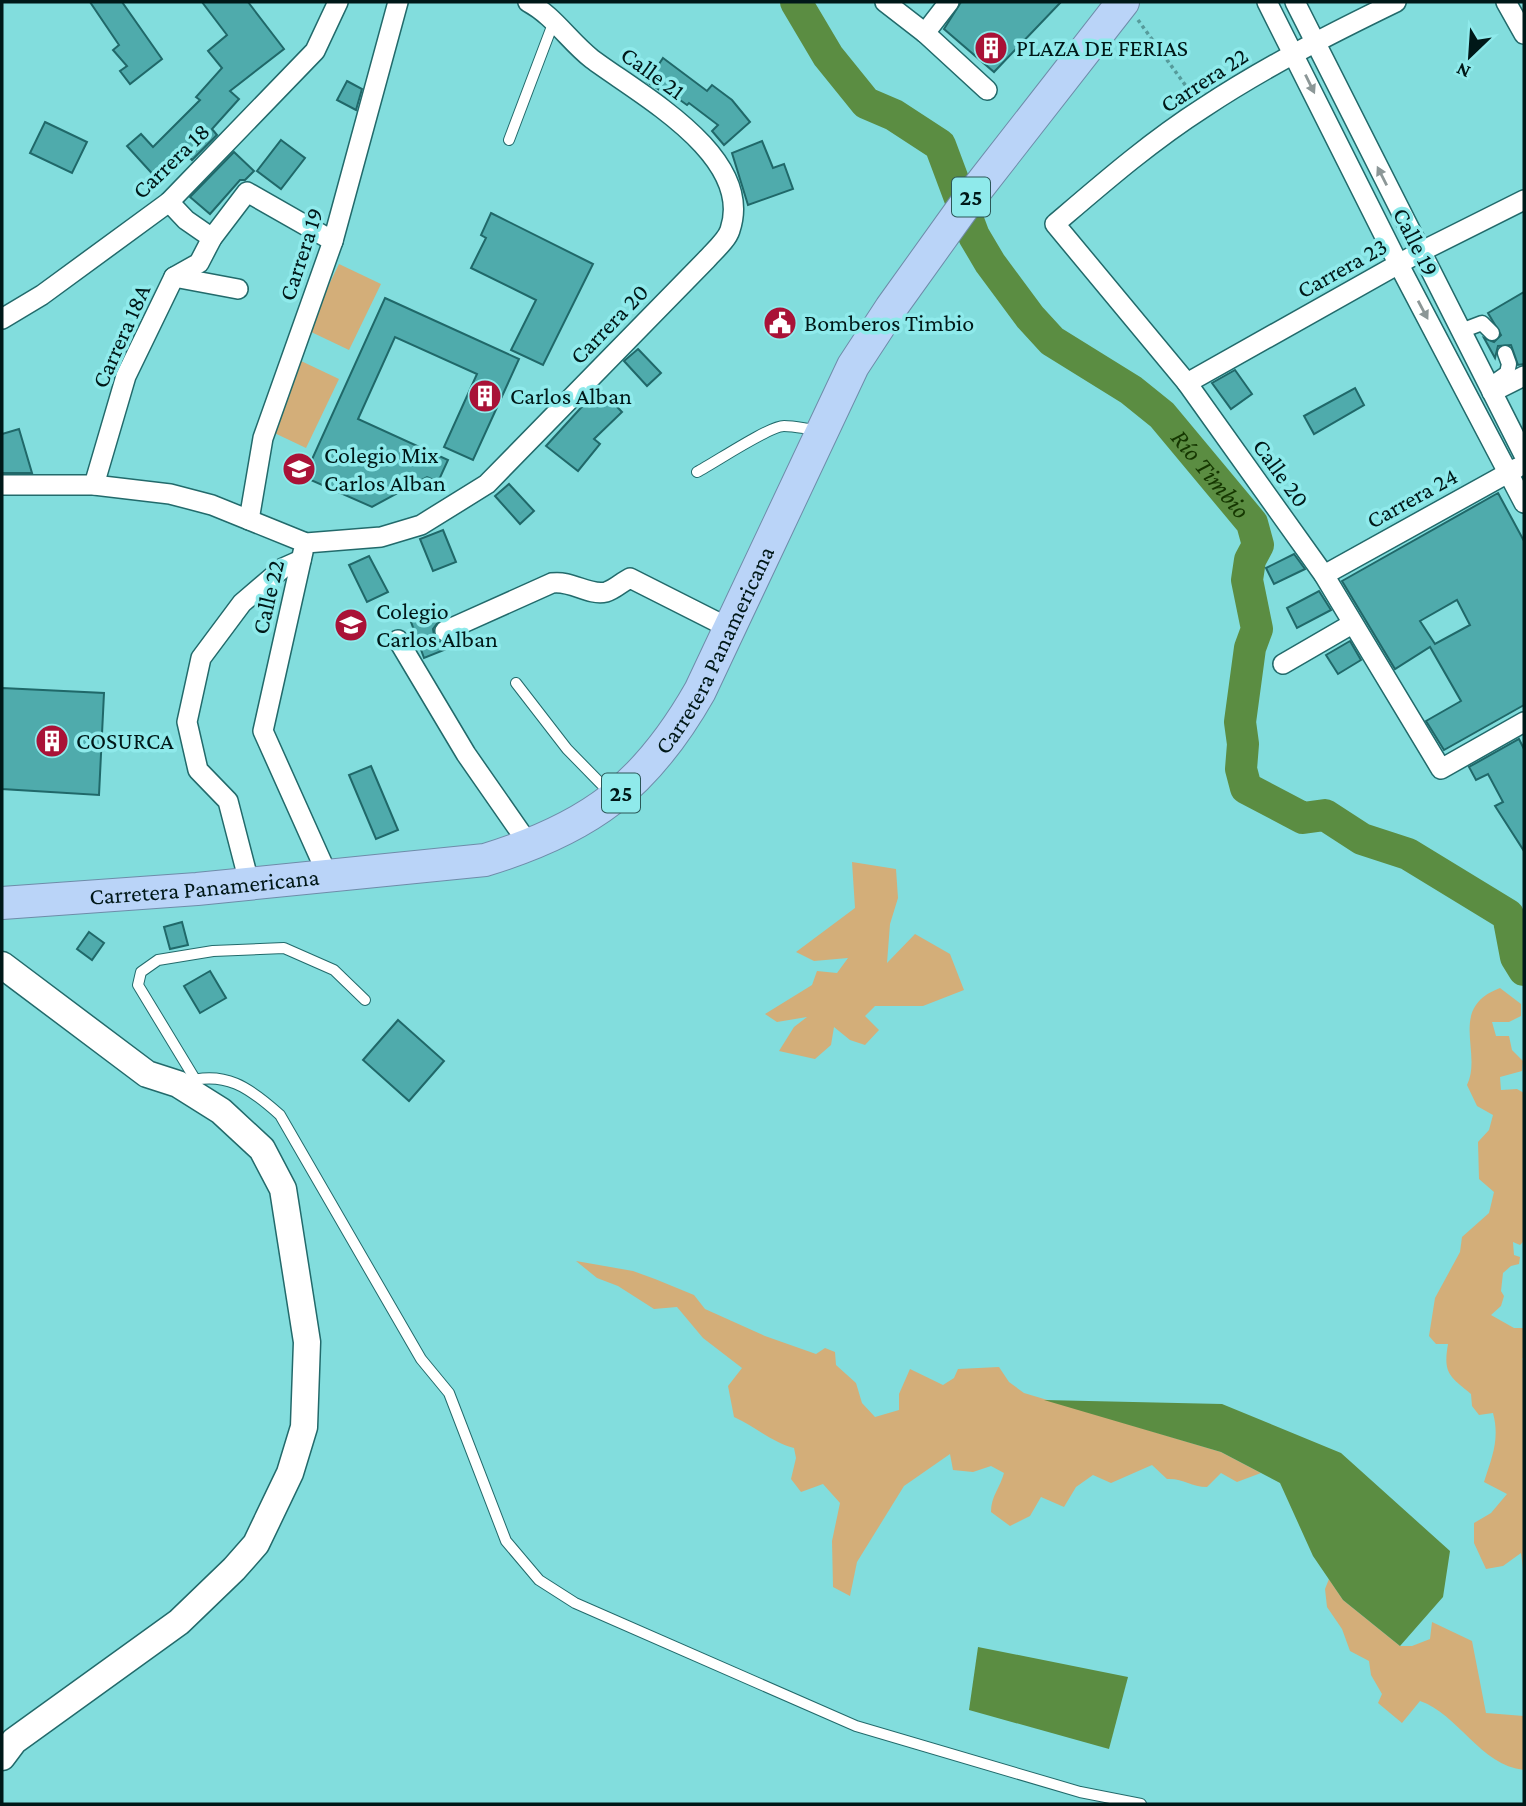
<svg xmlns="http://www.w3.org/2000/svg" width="1526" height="1806" font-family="'Crimson Pro',serif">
<rect width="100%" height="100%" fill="#82dddd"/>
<g fill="#d3ae79">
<polygon points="339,264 381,284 349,350 307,330"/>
<polygon points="299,360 339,379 306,448 266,429"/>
<polygon points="852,862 896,869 898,898 890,924 887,963 915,934 950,954 964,990 923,1006 875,1006 865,1016 879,1030 865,1045 850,1040 834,1027 831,1045 815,1059 779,1051 794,1027 807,1017 777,1022 765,1014 812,985 817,971 837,973 848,958 814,961 796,952 855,908"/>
<path d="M 1500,988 L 1521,1004 L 1521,1016 L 1509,1022 L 1492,1022 L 1496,1036 L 1509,1036 L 1512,1050 L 1523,1061 L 1522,1071 L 1500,1077 L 1501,1090 L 1517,1089 L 1524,1093 L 1524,1241 L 1520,1245 L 1513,1242 L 1514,1255 L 1520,1257 L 1519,1264 L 1511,1266 L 1503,1273 L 1501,1291 L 1504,1296 L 1501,1306 L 1491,1315 L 1514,1328 L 1524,1328 L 1524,1357 L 1522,1359 L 1524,1361 L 1524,1576 L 1521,1553 L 1503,1566 L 1486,1569 L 1474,1543 L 1474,1523 L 1491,1513 L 1507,1494 L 1484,1482 C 1492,1457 1500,1439 1493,1413 L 1479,1415 L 1472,1406 L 1471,1394 C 1449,1376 1443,1373 1448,1344 L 1436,1344 L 1429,1336 L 1435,1298 L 1460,1252 L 1462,1237 L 1489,1213 L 1494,1192 L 1479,1179 L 1478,1142 L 1489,1130 L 1493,1115 L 1477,1106 L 1467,1085 C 1483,1052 1447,1008 1500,988 Z"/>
<path d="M 576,1261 L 633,1271 L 655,1279 L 694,1295 L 705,1309 L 765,1336 L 816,1354 L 825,1348 L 835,1352 L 836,1365 L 856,1383 L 862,1403 L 875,1417 L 899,1410 L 899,1394 L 910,1369 L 943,1385 L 954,1378 L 958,1369 L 999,1367 L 1009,1382 L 1024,1393 L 1221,1452 L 1261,1473 L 1237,1482 L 1221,1473 L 1207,1487 C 1191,1487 1183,1478 1167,1479 L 1152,1465 L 1111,1483 L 1093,1475 L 1076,1487 L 1064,1507 L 1041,1497 L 1030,1516 L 1010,1526 L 991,1512 C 991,1496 1000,1488 1004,1473 L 991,1466 L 973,1472 L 953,1470 L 950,1454 L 904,1486 L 857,1562 L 850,1596 L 833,1587 L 832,1541 L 840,1503 L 823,1484 L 801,1492 L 791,1479 L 796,1458 L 794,1448 C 771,1442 756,1427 734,1417 L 728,1386 L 742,1368 L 703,1338 L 677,1307 L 654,1309 L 618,1286 L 597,1278 Z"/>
<path d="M 1329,1579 L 1343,1600 L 1400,1646 L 1412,1646 L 1430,1639 L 1432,1622 L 1472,1641 L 1486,1713 L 1524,1716 L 1524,1770 C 1480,1765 1458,1714 1420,1701 L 1402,1723 L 1378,1703 L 1382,1694 L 1371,1675 L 1369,1661 L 1350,1651 L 1342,1629 L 1327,1607 L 1325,1589 Z"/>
</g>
<g fill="#5b8d42">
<polygon points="1044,1400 1222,1404 1341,1453 1450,1551 1443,1597 1400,1646 1343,1600 1313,1556 1280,1483 1221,1452"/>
<polygon points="978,1647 1128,1677 1109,1749 969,1710"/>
</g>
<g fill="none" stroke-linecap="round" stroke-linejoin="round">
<path stroke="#5b8d42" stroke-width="32" id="s1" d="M 796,2 L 828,56 L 866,103 L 894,115 L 940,145 L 974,236 L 990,263 L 1030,317 L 1052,341 L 1131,390 L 1162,415 L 1252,523 L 1258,545 L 1250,560 L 1247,580 L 1257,629 L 1250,648 L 1240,722 L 1243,744 L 1241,769 L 1246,788 L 1303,818 L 1325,815 L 1362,839 L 1408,854 L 1508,915 L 1516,957 L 1524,970"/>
</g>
<g fill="#4fabac" stroke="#206869" stroke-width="2" fill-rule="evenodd">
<polygon points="90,2 122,2 162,59 130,84 120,71 127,66 113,50 119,45"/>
<polygon points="202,2 248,2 284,49 230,91 239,99 212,129 217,135 192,160 186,154 158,180 127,146 141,134 153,147 200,100 196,97 222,68 208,51 227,35"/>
<polygon points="961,2 1061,2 994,72 944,29"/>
<polygon points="663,58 707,91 712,85 732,100 750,122 724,145 712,131 718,125 689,103 687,105 663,88 661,91 647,82"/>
<polygon points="347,81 362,89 356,110 337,100"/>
<polygon points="45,122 87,142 72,173 30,153"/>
<polygon points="281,140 305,158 281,189 257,171"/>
<polygon points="762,141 773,168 784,164 793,189 748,205 732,153"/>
<polygon points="234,152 254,171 245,180 240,180 210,214 190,197"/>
<polygon points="491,213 593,264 543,365 511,350 536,300 471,268 486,238 481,235"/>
<polygon points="1524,292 1524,364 1518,365 1511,345 1498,346 1495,358 1484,338 1494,342 1501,335 1488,313"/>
<polygon points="385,298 519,359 473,460 444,447 477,374 395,337 358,419 448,460 438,482 427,477 372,507 304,477"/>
<polygon points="638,349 661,373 647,386 624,361"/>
<polygon points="1235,370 1252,394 1231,409 1212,383"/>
<polygon points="599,388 622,412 594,439 600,444 578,471 546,446"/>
<polygon points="1355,388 1364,405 1314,434 1304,416"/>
<polygon points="19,429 32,473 2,473 2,434"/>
<polygon points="509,484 534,511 520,524 495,496"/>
<path d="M 1498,493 L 1524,541 L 1524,705 L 1444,750 L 1426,721 L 1461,701 L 1430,647 L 1395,669 L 1342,581 ZM 1457,600 L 1470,625 L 1435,644 L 1420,621 Z"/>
<polygon points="443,530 456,562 433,571 420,539"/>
<polygon points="1294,554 1305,569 1274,584 1266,568"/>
<polygon points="369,556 388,592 367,602 349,565"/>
<polygon points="1319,591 1331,610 1297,628 1287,608"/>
<polygon points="435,610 439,621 433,629 434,635 438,641 447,643 449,648 424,658 410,619"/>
<polygon points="1350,641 1361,660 1338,674 1326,655"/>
<polygon points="2,688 104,693 99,795 2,789"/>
<polygon points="1519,739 1524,749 1524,851 1495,806 1503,802 1488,774 1476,780 1469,767"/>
<polygon points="371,766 398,830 376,839 349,775"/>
<polygon points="182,922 188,945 170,949 164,927"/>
<polygon points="89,932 104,943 92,960 77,949"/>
<polygon points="210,971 226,998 200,1013 184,986"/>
<polygon points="398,1020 444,1061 409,1101 363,1060"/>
</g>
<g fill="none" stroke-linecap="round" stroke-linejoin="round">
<defs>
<g id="service">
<polyline points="509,140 554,21"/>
<path d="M 697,472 C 716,462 769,426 784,426 C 795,426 806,429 817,430"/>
<polyline points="516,683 567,749 612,795"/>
<polyline points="195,1079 138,985 141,972 158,960 213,951 284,948 334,970 365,1000"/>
<path d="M 182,1083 C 225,1069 250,1088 280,1115 L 421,1359 L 449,1393 L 506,1541 L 539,1580 L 575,1603 L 856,1726 L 1080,1792 L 1141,1804"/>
</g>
<g id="pedestrian">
<polyline points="1461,331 1482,323 1492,333"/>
<polyline points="1490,385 1507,373 1509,364 1505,353"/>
</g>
<g id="minor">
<polyline points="885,2 925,33 987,90"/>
<polyline points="1267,2 1399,265 1524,503"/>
<polyline points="1295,2 1524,455"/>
<path d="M 1396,2 C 1330,34 1265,67 1203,108 C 1150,142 1103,183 1055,224 L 1187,383 L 1324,575 L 1441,769 L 1524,722"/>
<polyline points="1506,2 1524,34"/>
<polyline points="925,33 949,2"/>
<polyline points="169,202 186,220 212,238"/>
<polyline points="174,277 238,289"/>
<polyline points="2,319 42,295 169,202 315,51 338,2"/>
<polyline points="1187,383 1420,252 1524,200"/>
<polyline points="1492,392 1524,376"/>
<path d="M 2,485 L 94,485 L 170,494 L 212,505 L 306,543 L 381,537 L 421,525 L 487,484 L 707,259 C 714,251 727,240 730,230 C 755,156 640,95 592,59 C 569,41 554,16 528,2"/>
<polyline points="94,485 126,376 174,277 199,263 212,238 247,192 333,241"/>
<polyline points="249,520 263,438 333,241 398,2"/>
<polyline points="303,552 263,731 328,876"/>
<polyline points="1324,575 1517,468"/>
<path d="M 445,631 L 552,583 C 572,580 588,596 606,592 C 614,590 622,582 630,578 L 729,628"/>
<polyline points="398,640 466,754 530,846"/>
<polyline points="1283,664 1352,624"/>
<polyline points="249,882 228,801 198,770 187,722 201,658 242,603 283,568 301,560"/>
</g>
<polyline id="secondary" points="2,965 147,1074 178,1084 221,1111 262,1149 283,1189 307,1342 304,1427 290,1473 256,1544 234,1569 179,1622 14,1741 2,1757"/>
<g id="trunk">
<path id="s2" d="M 2,903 L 197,889 L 485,860 C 590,828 646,786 700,691 L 853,366 L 891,308 L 967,202 L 1123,2"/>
</g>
</defs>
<use href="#service" stroke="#226a6b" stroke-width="12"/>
<use href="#pedestrian" stroke="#226a6b" stroke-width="17"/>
<use href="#minor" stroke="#226a6b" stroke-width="22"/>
<use href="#secondary" stroke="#226a6b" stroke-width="29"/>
<use href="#trunk" stroke="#6e8ca9" stroke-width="34"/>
<polyline stroke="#569b9b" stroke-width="3.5" stroke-dasharray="3.5 3.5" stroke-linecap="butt" points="1138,20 1191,93"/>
<use href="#service" stroke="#fff" stroke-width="10"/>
<use href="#pedestrian" stroke="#fff" stroke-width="14"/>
<use href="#minor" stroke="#fff" stroke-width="19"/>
<use href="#secondary" stroke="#fff" stroke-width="26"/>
<use href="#trunk" stroke="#bad4f8" stroke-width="32"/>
</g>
<defs><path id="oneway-solid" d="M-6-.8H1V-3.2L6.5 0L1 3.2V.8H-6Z" transform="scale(1.75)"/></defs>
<g fill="#8c9797">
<use href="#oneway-solid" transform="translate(1310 84) rotate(64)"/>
<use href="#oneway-solid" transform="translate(1382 176) rotate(-117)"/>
<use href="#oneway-solid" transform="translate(1423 310) rotate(62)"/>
</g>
<defs>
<symbol id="building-disc" viewBox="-11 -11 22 22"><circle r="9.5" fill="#a91237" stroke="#8feaeb"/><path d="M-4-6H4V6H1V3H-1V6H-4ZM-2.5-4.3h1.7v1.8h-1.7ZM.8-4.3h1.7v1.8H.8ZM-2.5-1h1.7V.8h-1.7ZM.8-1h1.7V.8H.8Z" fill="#fff"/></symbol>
<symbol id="civic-disc" viewBox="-11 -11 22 22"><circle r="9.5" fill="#a91237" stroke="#8feaeb"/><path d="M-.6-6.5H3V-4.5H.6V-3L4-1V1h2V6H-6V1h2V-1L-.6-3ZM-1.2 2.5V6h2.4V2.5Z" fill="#fff"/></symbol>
<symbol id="school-disc" viewBox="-11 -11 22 22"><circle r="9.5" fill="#a91237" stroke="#8feaeb"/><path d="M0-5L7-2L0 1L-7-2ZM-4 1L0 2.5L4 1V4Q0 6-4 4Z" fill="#fff"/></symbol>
<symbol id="university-disc" viewBox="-11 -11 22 22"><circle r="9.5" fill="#a91237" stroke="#8feaeb"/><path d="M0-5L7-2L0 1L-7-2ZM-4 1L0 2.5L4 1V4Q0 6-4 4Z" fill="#fff"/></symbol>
</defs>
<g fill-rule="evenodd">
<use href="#building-disc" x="972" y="29" width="38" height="38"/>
<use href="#civic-disc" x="761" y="304" width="38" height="38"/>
<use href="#building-disc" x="466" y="377" width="38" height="38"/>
<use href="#school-disc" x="280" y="450" width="38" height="38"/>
<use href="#university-disc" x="332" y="606" width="38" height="38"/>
<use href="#building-disc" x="33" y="722" width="38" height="38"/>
</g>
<g text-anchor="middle" stroke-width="7" stroke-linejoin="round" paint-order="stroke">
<g fill="#8feaeb" stroke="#2b5757" stroke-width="2">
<rect x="952" y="177.5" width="38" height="39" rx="5"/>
<rect x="602" y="773.5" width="38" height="39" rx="5"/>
</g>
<g font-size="23" font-weight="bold" fill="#001818">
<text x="971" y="205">25</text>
<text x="621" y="801">25</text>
</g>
<g font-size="24" fill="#001818" stroke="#8feaeb" text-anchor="start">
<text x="1016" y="56">PLAZA DE FERIAS</text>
<text x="804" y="331">Bomberos Timbio</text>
<text x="510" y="404">Carlos Alban</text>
<text x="324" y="463">Colegio Mix<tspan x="324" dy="28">Carlos Alban</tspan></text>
<text x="376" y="619">Colegio<tspan x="376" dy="28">Carlos Alban</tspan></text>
<text x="76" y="749">COSURCA</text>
</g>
<g font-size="24" fill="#001818" stroke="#8feaeb">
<text transform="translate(653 73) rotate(36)" y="8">Calle 21</text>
<text transform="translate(1204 80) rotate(-33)" y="8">Carrera 22</text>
<text transform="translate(171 161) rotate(-44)" y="8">Carrera 18</text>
<text transform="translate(1416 242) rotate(63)" y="8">Calle 19</text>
<text transform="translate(301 254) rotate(-72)" y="8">Carrera 19</text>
<text transform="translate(1342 268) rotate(-29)" y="8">Carrera 23</text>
<text transform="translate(609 324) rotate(-46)" y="8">Carrera 20</text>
<text transform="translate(121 336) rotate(-66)" y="8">Carrera 18A</text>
<text transform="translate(1281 473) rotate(54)" y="8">Calle 20</text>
<text transform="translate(1412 498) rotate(-29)" y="8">Carrera 24</text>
<text transform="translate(268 597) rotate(-77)" y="8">Calle 22</text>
<text dy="8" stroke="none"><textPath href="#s2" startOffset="810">Carretera Panamericana</textPath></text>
<text dy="8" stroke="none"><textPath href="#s2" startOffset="203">Carretera Panamericana</textPath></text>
</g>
<g font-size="26" font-style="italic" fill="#153600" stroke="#8feaeb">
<text dy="9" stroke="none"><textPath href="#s1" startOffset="646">Río Timbio</textPath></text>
</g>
</g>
<rect width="1526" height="1806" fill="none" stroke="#001818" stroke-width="7"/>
<g transform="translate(1470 56) rotate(205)" stroke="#8feaeb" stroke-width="5" paint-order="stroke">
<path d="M0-5L12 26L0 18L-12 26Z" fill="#001818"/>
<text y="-10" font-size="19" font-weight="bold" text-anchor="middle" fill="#001818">N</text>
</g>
</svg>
